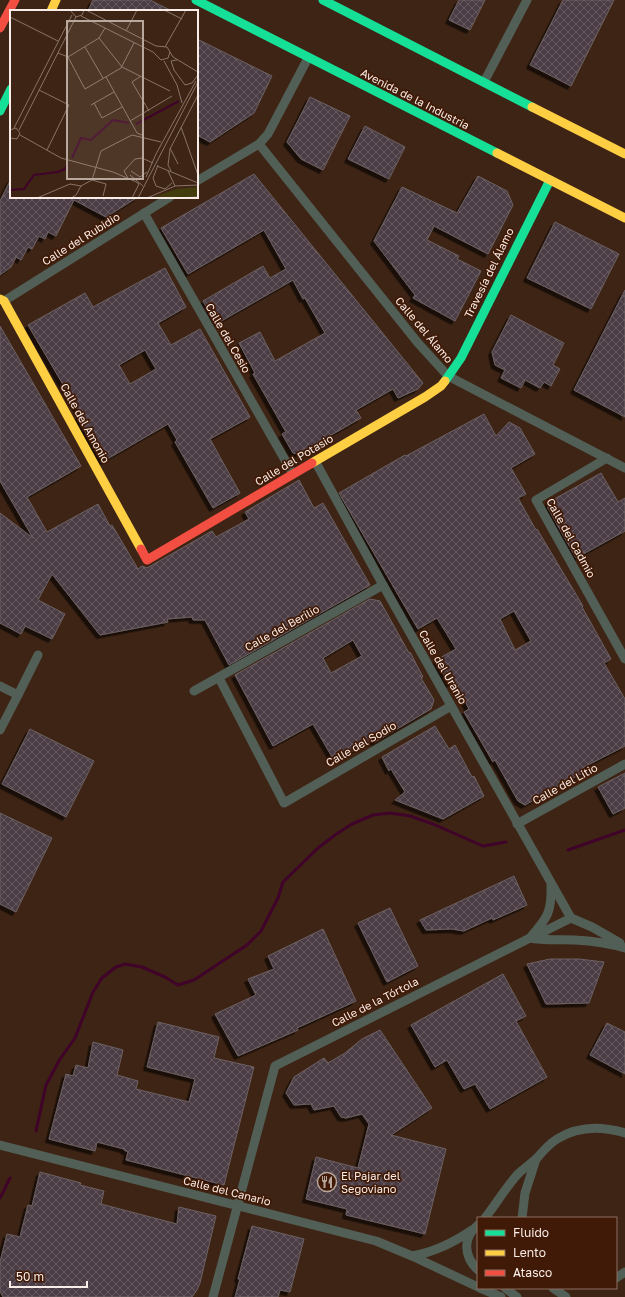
<svg xmlns="http://www.w3.org/2000/svg" width="625" height="1297" font-family="'Golos Text',sans-serif">
<defs>
<pattern id="building-cross-hatch" width="8" height="8" patternUnits="userSpaceOnUse"><rect width="8" height="8" fill="#4c3e44"/><path d="M0 0l8 8M0 8l8-8" fill="none" stroke="#675a5f"/></pattern>
<filter id="shadow"><feDropShadow dx="-3.5" dy="3.5" stdDeviation="0" flood-color="#0009"/></filter>
</defs>
<rect width="100%" height="100%" fill="#3e2414"/>
<g fill="none" stroke-linecap="round" stroke-linejoin="round">
<g stroke="#400329" stroke-width="3">
<polyline points="568,850 625,830"/>
<polyline points="36,1131 46,1085 60,1059 75,1038 93,992 102,978 116,967 125,964 142,967 165,977 178,985 194,980 247,945 261,931 278,898 283,882 318,848 335,835 352,824 373,815 390,813 410,816 433,824 483,846 506,842"/>
<polyline points="0,1198 10,1178"/>
</g>
</g>
<g fill="url(#building-cross-hatch)" stroke="#6c6063" fill-rule="evenodd" filter="url(#shadow)">
<polygon points="93,0 150,0 172,11 88,11"/>
<polygon points="459,0 485,0 470,30 449,20"/>
<polygon points="563,0 614,0 571,86 530,65"/>
<polygon points="197,39 272,76 254,113 210,142 197,135"/>
<polygon points="310,97 350,116 323,170 301,159 287,142"/>
<polygon points="365,126 405,147 389,179 348,159"/>
<polygon points="254,174 423,383 418,389 398,398 393,389 356,410 361,418 298,454 293,453 282,434 286,432 253,374 255,373 239,343 260,332 275,361 325,333 305,298 303,299 293,280 216,324 203,301 263,266 270,278 286,269 264,230 188,274 161,228"/>
<polygon points="478,176 507,191 513,205 488,254 434,226 427,240 459,256 457,259 481,271 455,321 413,298 415,295 374,241 402,187 457,213"/>
<polygon points="11,179 11,197 138,197 106,217 74,200 56,236 48,232 45,239 39,236 32,249 28,247 21,260 16,257 11,267 0,275 0,201"/>
<polygon points="555,222 619,254 591,309 527,278"/>
<path d="M 165,268 L 186,307 L 158,323 L 171,345 L 200,329 L 250,417 L 210,439 L 240,493 L 213,508 L 175,442 L 177,440 L 168,424 L 102,462 L 77,417 L 81,415 L 28,325 L 85,293 L 93,307 ZM 145,350 L 156,369 L 130,384 L 119,365 Z"/>
<polygon points="625,290 625,417 574,390"/>
<polygon points="511,315 564,343 553,365 560,369 551,386 544,382 540,388 525,380 521,388 501,378 505,370 495,365 492,352"/>
<polygon points="0,326 81,466 27,497 47,532 98,504 110,526 112,525 138,569 142,566 147,568 212,531 216,537 249,519 245,512 299,480 314,508 323,503 370,585 229,665 205,620 193,620 192,617 167,619 168,622 100,635 52,574 38,600 65,614 52,639 25,626 21,634 0,623 0,513 33,538 0,481"/>
<path d="M 484,414 L 496,436 L 509,422 L 520,428 L 535,454 L 511,468 L 526,494 L 518,498 L 536,530 L 537,529 L 583,606 L 582,607 L 611,659 L 604,663 L 625,699 L 625,746 L 582,768 L 584,772 L 525,805 L 518,801 L 495,760 L 493,762 L 464,712 L 469,709 L 455,681 L 449,684 L 436,660 L 456,649 L 437,618 L 418,629 L 339,493 L 405,455 L 406,456 ZM 514,611 L 531,641 L 515,650 L 500,619 Z"/>
<polygon points="601,473 618,502 625,498 625,531 576,558 548,508 549,502"/>
<path d="M 370,599 L 380,601 L 409,653 L 410,652 L 423,677 L 421,678 L 434,700 L 431,709 L 375,742 L 374,740 L 354,750 L 335,762 L 313,724 L 273,746 L 235,675 ZM 353,640 L 362,656 L 331,673 L 323,658 Z"/>
<polygon points="435,726 449,749 455,745 472,777 474,776 484,796 443,819 395,800 405,792 391,769 389,771 382,757"/>
<polygon points="30,729 94,761 66,817 2,784"/>
<polygon points="625,773 625,808 613,814 598,787"/>
<polygon points="0,813 52,838 16,912 0,904"/>
<polygon points="514,876 527,905 493,920 492,918 464,931 452,929 426,930 420,920"/>
<polygon points="390,908 418,966 387,982 358,923"/>
<polygon points="323,929 356,1001 297,1028 298,1030 238,1056 215,1014 256,995 248,979 274,969 268,956"/>
<polygon points="550,959 579,959 604,962 589,1003 546,1004 527,964"/>
<polygon points="503,974 526,1016 516,1021 547,1077 490,1109 475,1084 464,1089 447,1060 435,1067 411,1025"/>
<polygon points="158,1022 219,1037 214,1058 254,1067 224,1185 126,1160 128,1152 124,1150 124,1149 97,1142 95,1151 49,1139 66,1074 73,1076 76,1065 88,1068 93,1042 123,1050 117,1075 138,1081 136,1089 189,1102 195,1079 147,1067"/>
<polygon points="607,1023 625,1032 625,1074 590,1055"/>
<polygon points="380,1030 432,1108 391,1135 446,1149 425,1234 346,1215 347,1209 306,1199 316,1157 358,1168 369,1124 362,1114 346,1118 341,1117 334,1106 314,1110 311,1104 294,1105 286,1093 294,1077 324,1058 328,1063 345,1053 362,1039"/>
<polygon points="40,1172 81,1183 80,1185 104,1191 101,1204 177,1224 179,1207 216,1216 200,1283 197,1290 192,1297 3,1297 0,1291 0,1262 7,1234 20,1237 28,1205 32,1206"/>
<polygon points="252,1226 304,1239 290,1292 280,1290 278,1297 235,1297 240,1279 238,1279"/>
</g>
<g fill="none" stroke-linecap="round" stroke-linejoin="round">
<g stroke="#525f56" stroke-width="9">
<polyline points="484,82 527,0"/>
<polyline points="259,144 418,343 448,376 625,468"/>
<polyline points="197,181 259,144 268,134 308,58"/>
<polyline points="144,213 293,474"/>
<polyline points="4,301 170,197"/>
<polyline points="607,458 536,500 625,659"/>
<polyline points="315,461 383,585 571,918 592,927 620,943"/>
<polyline points="219,678 284,803 451,706"/>
<polyline points="0,686 18,695 0,730"/>
<polyline points="194,691 383,585"/>
<polyline points="18,695 38,655"/>
<polyline points="517,824 625,764"/>
<polyline points="533,937 571,918"/>
<path d="M 530,938 C 547,918 552,913 551,885"/>
<polyline points="0,1145 376,1241 412,1256 478,1287"/>
<path d="M 485,1218 C 496,1204 506,1187 518,1174 C 524,1168 531,1164 537,1158 C 543,1151 549,1144 557,1139 C 578,1126 602,1126 625,1133"/>
<polyline points="522,1218 525,1193 536,1159"/>
<path d="M 478,1225 C 462,1238 464,1257 478,1270"/>
<path d="M 412,1256 C 435,1252 453,1243 472,1230"/>
<polyline points="616,1278 625,1272"/>
<polyline points="480,1288 501,1297"/>
<polyline points="505,1288 517,1297"/>
<polyline points="553,1288 566,1297"/>
<path d="M 213,1297 L 275,1066 L 530,938 C 545,941 559,939 575,940 C 592,941 608,943 625,948"/>
</g>
<g stroke="#16e098" stroke-width="9">
<polyline points="196,0 497,153"/>
<polyline points="323,0 532,107"/>
<polyline points="0,111 11,89"/>
<polyline points="445,381 461,358 550,180"/>
</g>
<g stroke="#ffcf43" stroke-width="9">
<polyline points="51,11 56,0"/>
<polyline points="532,107 625,154"/>
<polyline points="497,153 625,218"/>
<polyline points="0,299 4,301 141,549"/>
<polyline points="312,463 425,397 441,386 445,381"/>
</g>
<g stroke="#f24e42" stroke-width="9">
<polyline points="0,28 15,0"/>
<polyline points="141,549 147,560 312,463"/>
</g>
</g>
<defs>
<symbol id="restaurant-ring" viewBox="-11 -11 22 22"><circle r="9.5" fill="#401a06" stroke="#b8a79d" stroke-width="1.5"/><path d="M-5-6h1v4h1v-4h1v4h1v-4h1v5L-1.5 .5V6h-2V.5L-5-1ZM5-6V6H3V1.5H1.5Q1.5-4 5-6Z" fill="#b8a79d"/></symbol>
</defs>
<g fill-rule="evenodd">
<use href="#restaurant-ring" x="316" y="1171" width="22" height="22"/>
</g>
<g text-anchor="middle" stroke-width="3.5" stroke-linejoin="round" paint-order="stroke">
<g font-size="11" fill="#faede7" stroke="#401a06">
<text transform="translate(415 99) rotate(27)" y="4">Avenida de la Industria</text>
<text transform="translate(81 239) rotate(-32)" y="4">Calle del Rubidio</text>
<text transform="translate(489 273) rotate(-64)" y="4">Travesía del Álamo</text>
<text transform="translate(424 330) rotate(50)" y="4">Calle del Álamo</text>
<text transform="translate(228 338) rotate(60)" y="4">Calle del Cesio</text>
<text transform="translate(85 423) rotate(61)" y="4">Calle del Amonio</text>
<text transform="translate(294 460) rotate(-31)" y="4">Calle del Potasio</text>
<text transform="translate(571 538) rotate(61)" y="4">Calle del Cadmio</text>
<text transform="translate(282 628) rotate(-29)" y="4">Calle del Berilio</text>
<text transform="translate(443 667) rotate(60)" y="4">Calle del Uranio</text>
<text transform="translate(361 744) rotate(-30)" y="4">Calle del Sodio</text>
<text transform="translate(565 784) rotate(-29)" y="4">Calle del Litio</text>
<text transform="translate(375 1002) rotate(-27)" y="4">Calle de la Tórtola</text>
<text transform="translate(227 1191) rotate(14)" y="4">Calle del Canario</text>
</g>
<g font-size="11" fill="#faede7" stroke="#401a06" text-anchor="start">
<text x="341" y="1180">El Pajar del<tspan x="341" dy="13">Segoviano</tspan></text>
</g>
</g>
<g transform="translate(10 10)">
<rect width="188" height="188" fill="#3e2414"/>
<path d="M 188,177 L 188,188 L 142,188 L 166,179 Z" fill="#433d0e"/>
<path fill="none" stroke="#400329" stroke-width="2" d="M 126,114 L 169,91M 62,148 L 71,128 L 81,130 L 103,110 L 119,113M 0,180 L 14,179 L 24,165 L 48,162 L 55,159 L 58,154"/>
<path fill="none" stroke="#897468" stroke-width="1" d="M 60,0 L 66,7 L 72,5 L 74,0M 76,0 L 146,36 L 157,37 L 163,47 L 188,62M 154,0 L 172,9M 71,6 L 143,42 L 151,50 L 158,48 L 160,42M 0,7 L 48,31M 116,21 L 127,0M 89,28 L 112,57 L 160,81M 75,37 L 93,68M 155,37 L 176,0M 48,43 L 58,47 L 75,79 L 111,58 L 124,33M 58,47 L 89,28 L 95,18M 154,51 L 167,75 L 172,93M 164,60 L 161,51 L 167,50M 164,60 L 175,75 L 182,73 L 188,65M 131,66 L 122,72 L 139,101M 96,67 L 127,123 L 132,125M 29,80 L 59,95 L 37,140M 84,93 L 92,108 L 112,97M 81,95 L 104,82M 120,111 L 162,86M 171,117 L 188,165M 4,118 L 62,5M 0,120 L 6,118 L 10,123 L 7,129 L 0,128M 9,120 L 66,7M 10,125 L 51,148 L 103,162 L 124,171M 160,138 L 168,154M 146,144 L 186,71M 148,155 L 143,168 L 146,176 L 155,179 L 162,173M 147,156 L 188,173M 121,161 L 130,167 L 137,162M 158,161 L 165,176 L 188,175M 161,161 L 158,155 L 160,139 L 188,85M 120,165 L 133,176M 136,167 L 146,144M 118,168 L 114,161 L 125,149 L 132,148 L 143,153M 82,170 L 96,174 L 93,186M 71,176 L 82,170 L 91,141 L 122,125 L 151,132M 27,188 L 60,174 L 71,176M 61,188 L 66,185 L 71,176M 122,188 L 129,174 L 123,170M 128,188 L 188,72M 137,188 L 165,176M 170,188 L 188,187"/>
<path fill="#b8a79d" fill-opacity="0.15" stroke="#b8a79d" stroke-width="2" d="M 57,11 L 133,11 L 133,169 L 57,169 Z"/>
<rect width="188" height="188" fill="none" stroke="#faede7" stroke-width="2"/>
</g>
<rect x="477" y="1217" width="140" height="72" fill="#401a06" stroke="#8a6e60"/>
<rect x="485" y="1230" width="20" height="6" fill="#16e098" stroke="#8a6e60"/>
<text x="513" y="1237" font-size="12" fill="#faede7">Fluido</text>
<rect x="485" y="1250" width="20" height="6" fill="#ffcf43" stroke="#8a6e60"/>
<text x="513" y="1257" font-size="12" fill="#faede7">Lento</text>
<rect x="485" y="1270" width="20" height="6" fill="#f24e42" stroke="#8a6e60"/>
<text x="513" y="1277" font-size="12" fill="#faede7">Atasco</text>
<path d="M10 1281v6h77v-6" fill="none" stroke="#faede7" stroke-width="2"/>
<text x="16" y="1281" font-size="12" fill="#faede7" stroke="#401a06" stroke-width="3" paint-order="stroke">50 m</text>
</svg>
